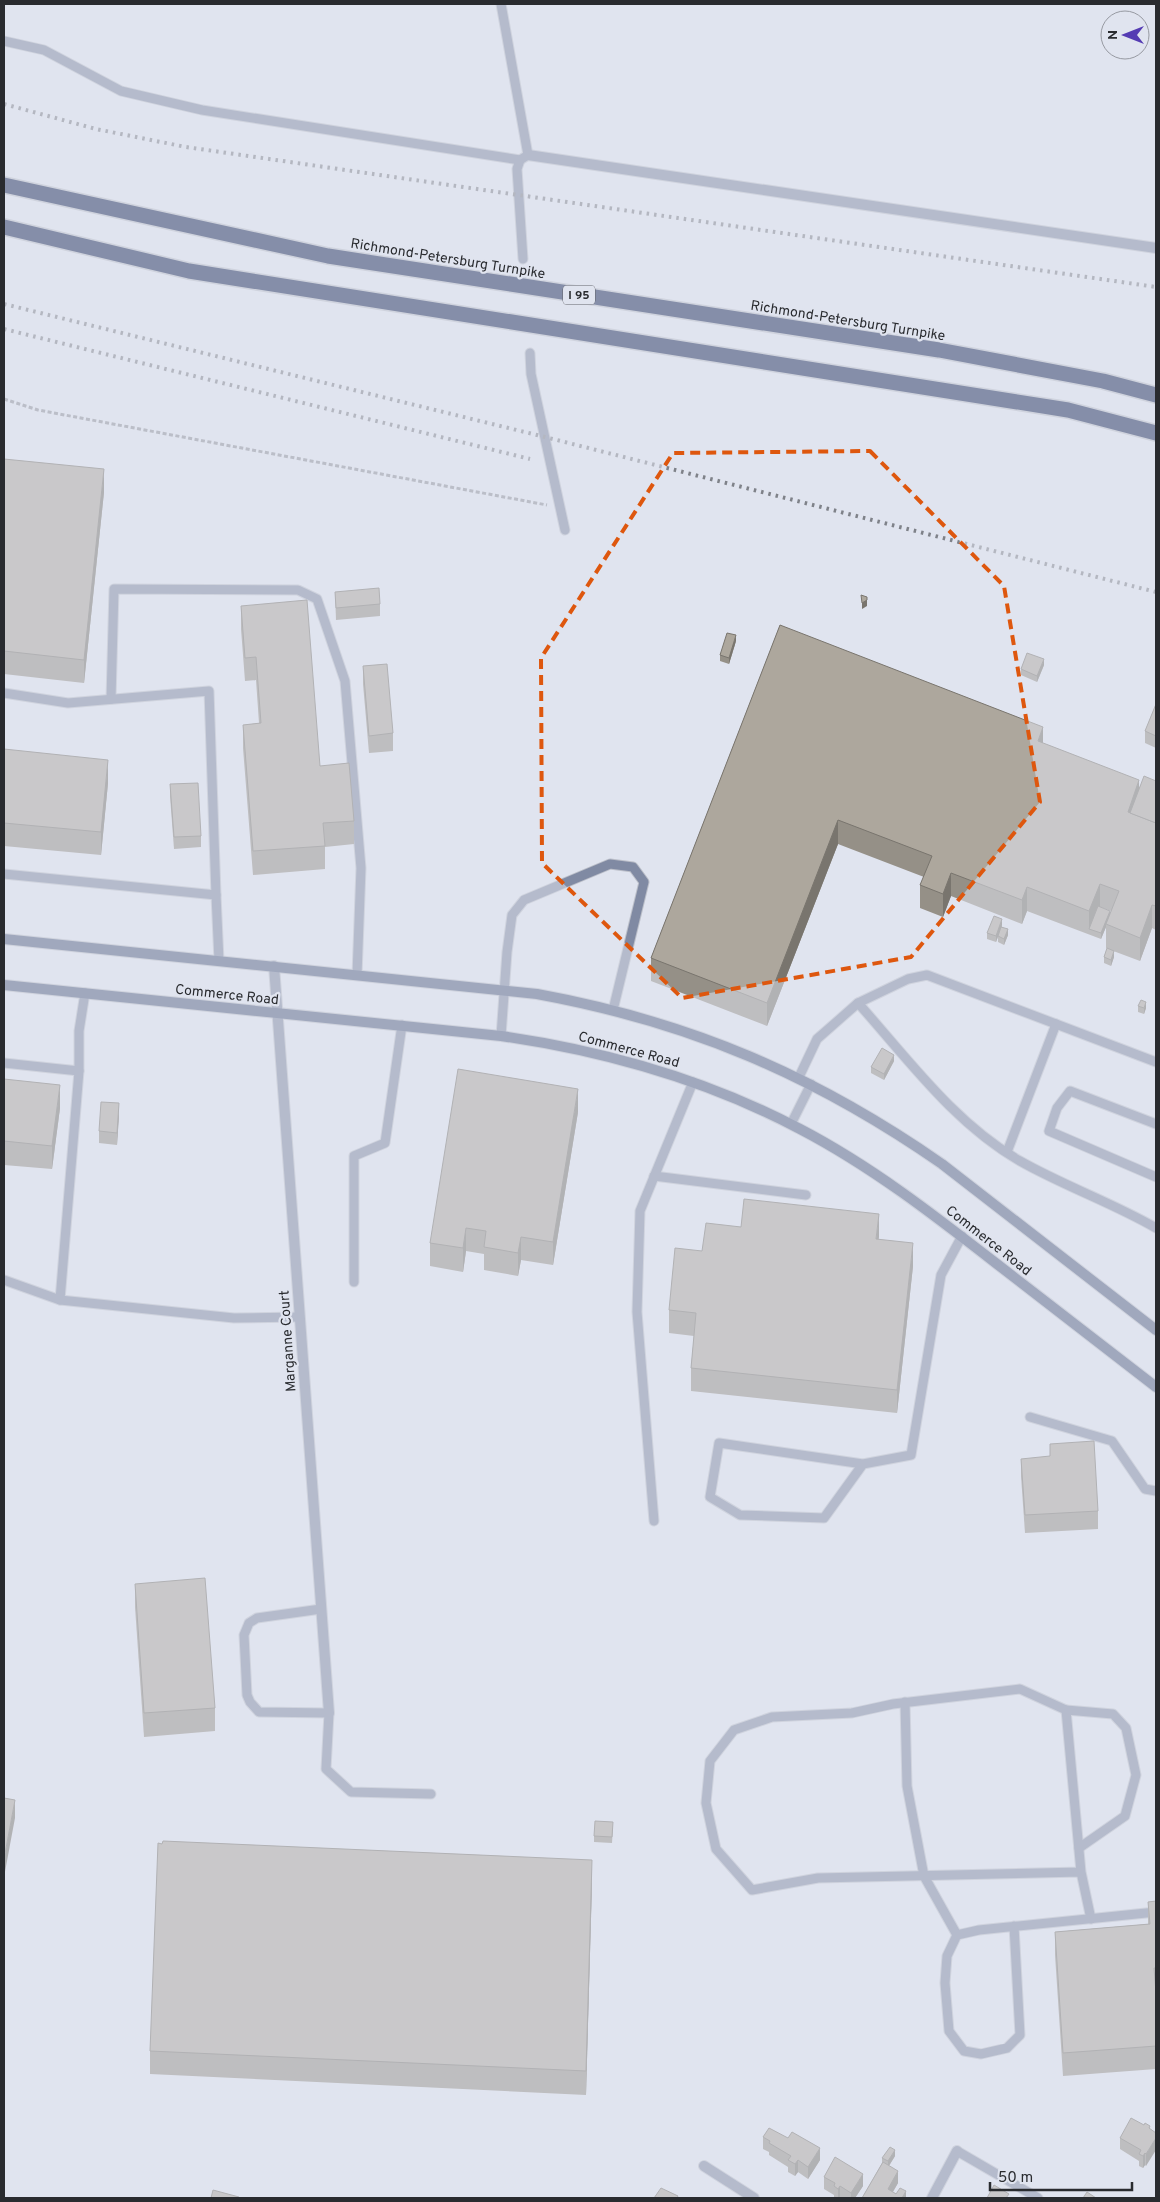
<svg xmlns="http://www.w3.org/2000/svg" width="1160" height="2202" font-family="Overpass,sans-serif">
<rect width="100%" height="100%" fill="#e0e4ef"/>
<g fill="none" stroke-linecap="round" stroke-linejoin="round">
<defs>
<g id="service">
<polyline points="4,41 44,50 121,91 202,110 520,160 528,155 501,4"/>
<polyline points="520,160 517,169 523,259"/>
<polyline points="530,353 531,374 565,530"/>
<polyline points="4,693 68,703 209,691 216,895"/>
<polyline points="111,699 114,589 298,590 317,599 345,681 361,868 357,975"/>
<polyline points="4,874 216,895 219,961"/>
<path d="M 858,1003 C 908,1059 954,1123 1020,1161 C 1064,1186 1113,1203 1156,1228"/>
<polyline points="501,1036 507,952 512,915 524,900 610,864 633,867 644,882 613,1010"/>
<polyline points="4,1063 79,1071 79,1031 85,993"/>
<polyline points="799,1077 817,1039 858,1003 908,979 927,975 1156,1062"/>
<polyline points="791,1124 811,1084"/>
<polyline points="1156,1124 1070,1091 1057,1108 1049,1131 1156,1177"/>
<polyline points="1007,1152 1056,1024"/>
<polyline points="654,1176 806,1195"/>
<polyline points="4,1280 60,1300 234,1318 299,1317"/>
<polyline points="354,1282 354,1156 385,1143 402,1025"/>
<polyline points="60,1300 79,1071"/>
<polyline points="1030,1417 1112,1441 1145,1489 1156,1491"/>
<polyline points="863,1464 824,1518 740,1515 710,1497 719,1443 863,1464 911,1455 941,1275 962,1236"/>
<polyline points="654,1521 637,1312 640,1211 693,1082"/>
<polyline points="321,1609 257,1618 249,1623 244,1635 247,1695 250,1702 259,1712 329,1713 326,1769 351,1792 431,1794"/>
<polyline points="905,1702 907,1786 924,1876 957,1935"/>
<polyline points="1066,1710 1113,1714 1126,1728 1136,1775 1125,1816 1079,1848"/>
<polyline points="1081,1872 818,1878 752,1890 716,1849 706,1803 710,1761 734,1730 772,1717 852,1713 893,1704 1020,1689 1066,1710 1081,1872 1091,1919"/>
<polyline points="1014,1926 1020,2035 1007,2048 981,2054 964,2051 949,2031 945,1983 947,1956 957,1935 979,1930 1156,1912"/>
<polyline points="957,2151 1038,2198"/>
</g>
<g id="minor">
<polyline points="528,155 1156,248"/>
<polyline points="274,966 329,1713"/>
<polyline points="704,2166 754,2198"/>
<polyline points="932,2198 957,2151"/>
</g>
<g id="secondary">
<path d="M 4,939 L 537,994 C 690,1022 814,1075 942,1164 L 1156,1330"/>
<path d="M 4,985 L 501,1036 C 606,1051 707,1080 800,1129 C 871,1166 934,1215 997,1264 C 1050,1305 1103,1346 1156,1387"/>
</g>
<g id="motorway">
<polyline points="4,185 328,256 939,350 1103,381 1156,395"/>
<polyline points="4,227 189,271 1068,410 1156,433"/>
</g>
</defs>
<use href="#service" stroke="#bbbfc9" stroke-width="11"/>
<use href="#minor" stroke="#bbbfc9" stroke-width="12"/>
<use href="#secondary" stroke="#bbbfc9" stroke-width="12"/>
<use href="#motorway" stroke="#bbbfc9" stroke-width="18"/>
<polyline stroke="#8e9199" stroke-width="3" stroke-dasharray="4 2.5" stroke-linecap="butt" points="4,399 38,410 547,505"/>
<use href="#service" stroke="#808aa3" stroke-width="9"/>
<use href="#minor" stroke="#808aa3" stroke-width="10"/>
<use href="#secondary" stroke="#526082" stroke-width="10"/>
<use href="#motorway" stroke="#182754" stroke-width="15"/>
<g stroke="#7f8289" stroke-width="4" stroke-dasharray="2.5 5" stroke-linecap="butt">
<polyline points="4,104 96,129 186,147 1156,287"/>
<polyline points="4,304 545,437 1156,592"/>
<polyline points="4,329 530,459"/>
</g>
</g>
<g fill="#959087" fill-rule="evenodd">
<polygon points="4,459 104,492 84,683 4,674"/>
<polygon points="335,592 380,604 380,616 336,620"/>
<polygon points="241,606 320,766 354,821 354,844 325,847 325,869 253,875 243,748 243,725 259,723 256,680 245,681 241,629"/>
<path d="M 780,625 L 1139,787 L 1156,781 L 1156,930 L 1152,928 L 1140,961 L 1108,949 L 1114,957 L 1111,966 L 1104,963 L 1104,957 L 1107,948 L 1106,948 L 1106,927 L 1101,939 L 1027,911 L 1022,924 L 951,896 L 943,917 L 920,908 L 920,885 L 924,877 L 838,844 L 767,1026 L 651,981 L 651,958 ZM 1100,907 L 1111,911 L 1110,915 Z"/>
<polygon points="736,641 729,664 720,661 720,655"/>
<polygon points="1044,665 1037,682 1021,675 1021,669"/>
<polygon points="363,666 393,733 393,751 369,753 363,684"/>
<polygon points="1156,704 1156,748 1145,743 1145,731"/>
<polygon points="4,749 108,783 101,855 4,846"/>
<polygon points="170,784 201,836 201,847 174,849 170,796"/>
<polygon points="1002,925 1002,927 1008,935 1004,945 998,942 998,937 996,942 987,939 987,933"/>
<polygon points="1138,1006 1146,1008 1144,1014 1138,1012"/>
<polygon points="894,1061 884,1080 871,1073 871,1067"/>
<polygon points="4,1079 60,1108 52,1169 4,1165"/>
<polygon points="578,1112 553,1265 521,1260 518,1276 484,1270 484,1254 466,1251 463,1272 430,1266 430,1243"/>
<polygon points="119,1115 117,1145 99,1143 99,1131"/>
<polygon points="741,1227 879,1240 913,1266 897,1413 691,1391 691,1368 694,1336 669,1333 669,1310 702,1251"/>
<polygon points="1021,1459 1098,1511 1098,1529 1025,1533 1021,1476"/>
<polygon points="135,1584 215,1708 215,1731 144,1737 135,1607"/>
<polygon points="613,1828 612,1843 594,1842 594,1836"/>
<polygon points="592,1883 586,2095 150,2074 150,2051"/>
<polygon points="1156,1901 1156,2069 1063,2076 1055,1955 1055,1932 1148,1924 1148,1902"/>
<polygon points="1144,2125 1150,2126 1146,2166 1145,2165 1143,2168 1139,2166 1139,2161 1120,2149 1120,2138"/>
<polygon points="763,2137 820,2160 808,2179 798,2172 795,2176 788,2172 788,2167 769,2155 769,2152 763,2149"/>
<polygon points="895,2156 889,2166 898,2183 893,2192 906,2198 862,2198 882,2163 882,2158"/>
<polygon points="824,2177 863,2186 855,2198 834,2198 834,2195 824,2189"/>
</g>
<g fill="#79756e">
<polygon points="104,469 104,492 84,683 84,660"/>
<polygon points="867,597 867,606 862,609 862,603"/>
<polygon points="736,635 736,641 729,664 729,658"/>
<polygon points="1044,659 1044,665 1037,682 1037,676"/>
<polygon points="1043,727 1043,750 1038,741"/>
<polygon points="108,760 108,783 101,855 101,832"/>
<polygon points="1139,780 1139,804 1128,817 1128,812"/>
<polygon points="838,820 838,844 767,1026 767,1003"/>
<polygon points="951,873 951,896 943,917 943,894"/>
<polygon points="1100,884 1100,907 1089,929 1089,935 1089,911"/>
<polygon points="1027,887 1027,911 1022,924 1022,900"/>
<polygon points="1152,905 1152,928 1140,961 1140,938"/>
<polygon points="1110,911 1110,917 1106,924 1106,927 1101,939 1101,933"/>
<polygon points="1002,919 1002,925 996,942 996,936"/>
<polygon points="1008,929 1008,935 1004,945 1004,939"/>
<polygon points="1114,951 1114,957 1111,966 1111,960"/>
<polygon points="1146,1002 1146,1008 1144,1014 1144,1008"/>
<polygon points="894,1055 894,1061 884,1080 884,1074"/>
<polygon points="60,1085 60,1108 52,1169 52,1146"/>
<polygon points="578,1089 578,1112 553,1265 553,1242"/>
<polygon points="119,1103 119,1115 117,1145 117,1133"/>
<polygon points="879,1214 879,1237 876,1263 876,1239"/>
<polygon points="466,1228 466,1251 463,1272 463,1248"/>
<polygon points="521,1237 521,1260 518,1276 518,1253"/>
<polygon points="913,1243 913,1266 897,1413 897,1390"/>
<polygon points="15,1800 15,1818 4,1877 4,1859"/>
<polygon points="592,1860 592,1883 586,2095 586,2071"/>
<polygon points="1156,2138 1156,2150 1146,2166 1146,2154"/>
<polygon points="820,2148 820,2160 808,2179 808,2167"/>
<polygon points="895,2150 895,2156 888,2167 888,2161"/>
<polygon points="1145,2153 1145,2165 1143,2168 1143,2156"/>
<polygon points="798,2160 798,2172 795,2176 795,2164"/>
<polygon points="898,2171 898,2183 889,2198 888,2189"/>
<polygon points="863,2174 863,2186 855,2198 851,2198 851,2193"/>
<polygon points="840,2186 840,2198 838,2198 838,2189"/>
<polygon points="906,2191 906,2198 902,2198"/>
</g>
<g fill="#ada79d" stroke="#79756e">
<polygon points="4,459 104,469 84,660 4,651"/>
<polygon points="379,588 380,604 336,608 335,592"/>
<polygon points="861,595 867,597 867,600 862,603"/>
<polygon points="307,600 320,766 349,763 354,821 323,823 325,846 253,851 243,725 261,723 256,657 245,658 241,606"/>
<polygon points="780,625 1043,727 1038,741 1139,780 1128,812 1156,823 1156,906 1152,905 1140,938 1106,924 1119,891 1100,884 1089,911 1027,887 1022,900 951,873 943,894 920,885 932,856 838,820 767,1003 651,958"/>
<polygon points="727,633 736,635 729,658 720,655"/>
<polygon points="1027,653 1044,659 1037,676 1021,669"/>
<polygon points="387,664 393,733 369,736 363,666"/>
<polygon points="1156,704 1156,736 1145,731"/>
<polygon points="4,749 108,760 101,832 4,823"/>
<polygon points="1144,776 1156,781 1156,823 1130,813"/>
<polygon points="198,783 201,836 174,837 170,784"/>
<polygon points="1098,906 1110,911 1101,933 1089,929"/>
<polygon points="994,916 1002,919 996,936 987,933"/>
<polygon points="1001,927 1008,929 1004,939 998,936"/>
<polygon points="1107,948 1114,951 1111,960 1104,957"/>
<polygon points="1141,1000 1146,1002 1144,1008 1138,1006"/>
<polygon points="882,1048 894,1055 884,1074 871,1067"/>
<polygon points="458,1069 578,1089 553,1242 521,1237 518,1253 484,1247 486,1231 466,1228 463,1248 430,1243"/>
<polygon points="4,1079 60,1085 52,1146 4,1141"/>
<polygon points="101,1102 119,1103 117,1133 99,1131"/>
<polygon points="744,1199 879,1214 876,1239 913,1243 897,1390 691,1368 696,1313 669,1310 675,1248 702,1251 706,1223 741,1227"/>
<polygon points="1094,1441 1098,1511 1025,1515 1021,1459 1050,1456 1050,1444"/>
<polygon points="205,1578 215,1708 144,1713 135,1584"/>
<polygon points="4,1798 15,1800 4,1859"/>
<polygon points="595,1821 613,1822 612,1837 594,1836"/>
<polygon points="163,1841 592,1860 586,2071 150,2051 158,1843 162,1844"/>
<polygon points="1156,1901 1156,1968 1154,1968 1156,1993 1156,2046 1063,2053 1055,1932 1150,1924 1148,1902"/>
<polygon points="1131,2118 1144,2125 1145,2123 1150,2126 1149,2128 1156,2133 1156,2138 1146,2154 1145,2153 1143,2156 1139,2154 1141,2150 1120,2138"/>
<polygon points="769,2128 788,2138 792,2132 820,2148 808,2167 798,2160 795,2164 788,2160 791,2156 769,2143 770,2141 763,2137"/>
<polygon points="890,2147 895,2150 888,2161 882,2158"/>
<polygon points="835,2157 863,2174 851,2193 840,2186 838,2189 834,2186 835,2183 824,2177"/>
<polygon points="883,2162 898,2171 888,2189 896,2194 900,2188 906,2191 902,2198 862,2198"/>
<polygon points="994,2185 1009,2194 1006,2198 987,2198"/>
<polygon points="661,2188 678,2196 677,2198 654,2198"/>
<polygon points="213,2190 239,2197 238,2198 211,2198"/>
<polygon points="1087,2192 1096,2198 1083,2198"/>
</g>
<path d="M0 0H1160V2202H0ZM 870,451 L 1004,586 L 1040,802 L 911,957 L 682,998 L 542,863 L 541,658 L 673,453 Z" fill="#e0e4ef" fill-opacity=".55" fill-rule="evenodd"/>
<path fill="none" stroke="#de570e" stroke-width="4" stroke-dasharray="10 6" stroke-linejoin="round" d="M 870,451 L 1004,586 L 1040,802 L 911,957 L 682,998 L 542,863 L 541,658 L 673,453 Z"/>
<g text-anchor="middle" stroke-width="4.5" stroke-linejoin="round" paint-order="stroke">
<rect fill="#e0e4ef" stroke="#606269" stroke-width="1" x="563" y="285.5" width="32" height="19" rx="4"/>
<g font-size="12" font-weight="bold" fill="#292b2f">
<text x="579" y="299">I 95</text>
</g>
<g font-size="14" fill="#292b2f" stroke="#e0e4ef">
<text transform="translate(448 258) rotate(9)" y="5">Richmond-Petersburg Turnpike</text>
<text transform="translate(848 320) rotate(9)" y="5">Richmond-Petersburg Turnpike</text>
<text transform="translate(227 994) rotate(6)" y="5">Commerce Road</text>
<text transform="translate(629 1049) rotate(15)" y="5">Commerce Road</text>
<text transform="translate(989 1240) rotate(38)" y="5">Commerce Road</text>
<text transform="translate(287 1341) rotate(-94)" y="5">Marganne Court</text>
</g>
</g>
<rect width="1160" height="2202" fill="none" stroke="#292b2f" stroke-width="10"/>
<g transform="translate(1125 35) rotate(270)"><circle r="24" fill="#e0e4ef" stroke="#979aa2"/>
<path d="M0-4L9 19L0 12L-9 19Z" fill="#543bb3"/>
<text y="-8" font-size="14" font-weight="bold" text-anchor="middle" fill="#292b2f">N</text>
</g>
<path d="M990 2182v8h142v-8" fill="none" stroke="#292b2f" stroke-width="2.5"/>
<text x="998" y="2182" font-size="15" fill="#292b2f" stroke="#e0e4ef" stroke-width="4" paint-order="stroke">50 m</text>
</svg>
